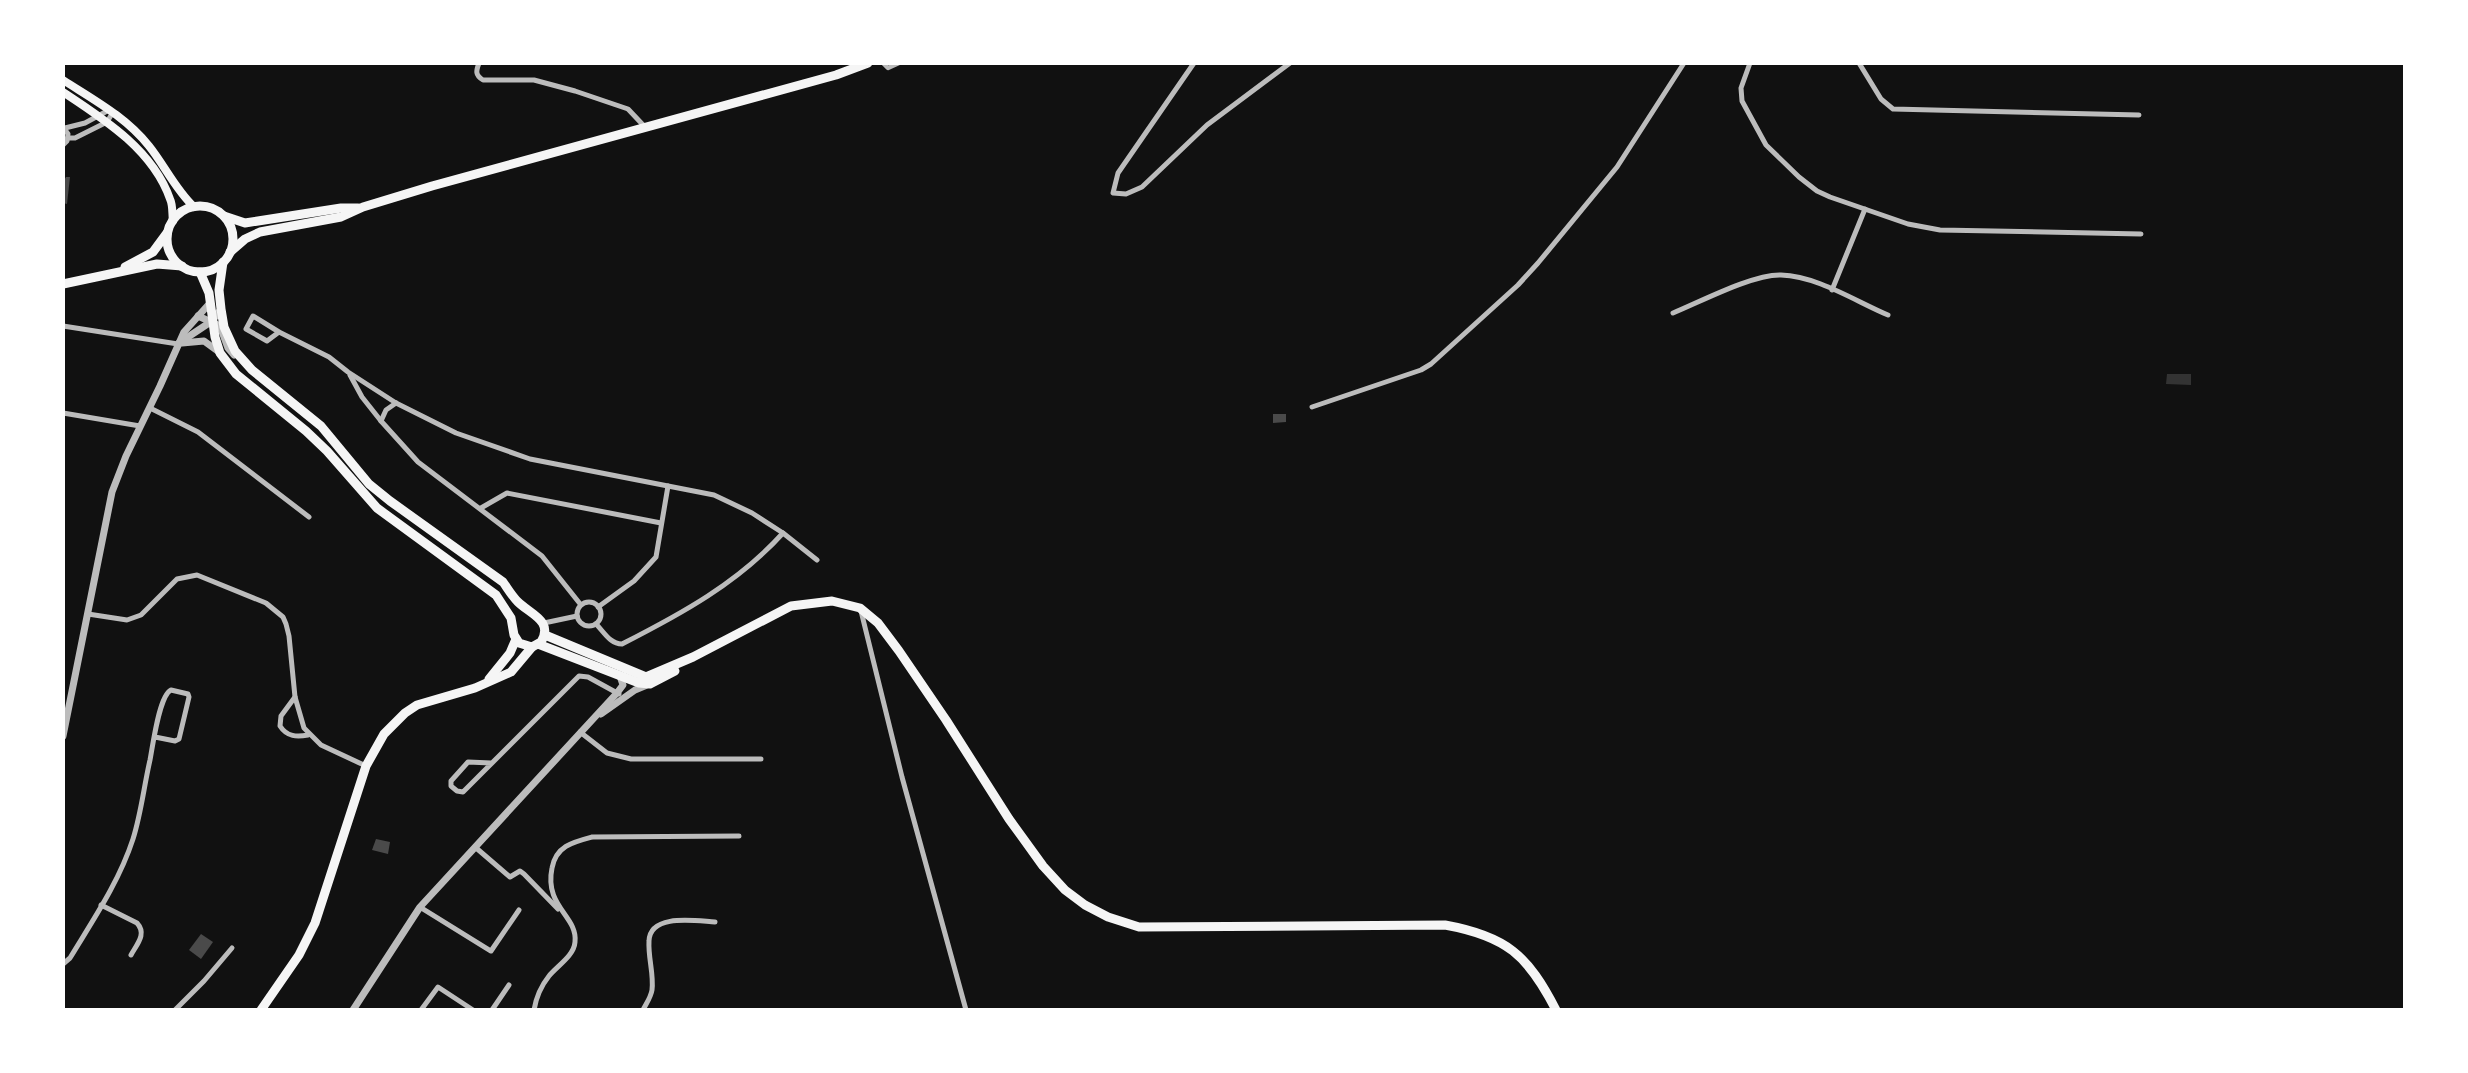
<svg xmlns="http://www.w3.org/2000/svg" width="2468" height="1073" font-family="'PT Sans Narrow',sans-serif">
<rect width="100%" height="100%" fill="#111"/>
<polygon fill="#333" points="2167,374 2191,374 2191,385 2166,384"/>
<g fill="#4a4a4a">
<polygon points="66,177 70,177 67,204 63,203 63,182"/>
<polygon points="1273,414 1286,414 1286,422 1273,423"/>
<polygon points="376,839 390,842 388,854 372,850"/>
<polygon points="201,934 213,942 201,959 189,950"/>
</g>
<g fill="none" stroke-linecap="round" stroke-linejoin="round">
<polyline stroke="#bcbcbc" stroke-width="4.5" points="883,63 888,68 899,63"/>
<g stroke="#bcbcbc" stroke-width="5">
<path d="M 479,63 C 476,71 475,75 483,80 L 534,80 L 575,91 L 628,109 L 645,127"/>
<polyline points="1194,63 1118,173 1113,193 1126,194 1142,187 1207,125 1290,63"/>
<polyline points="1750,63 1741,88 1742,101 1766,145 1799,177 1817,191 1830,197 1908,224 1940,230 2141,234"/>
<polyline points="1859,63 1881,99 1893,109 2139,115"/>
<polyline points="63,127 68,134 67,141 63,145"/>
<polyline points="65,128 85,123 109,110"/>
<polyline points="68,138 75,138 107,122 113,112"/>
<polyline points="1832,290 1865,209"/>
<path d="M 1673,313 C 1700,302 1753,274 1781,275 C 1817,276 1855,301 1888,315"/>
<polyline points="63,326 178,344"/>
<polyline points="279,332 267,341 246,329 253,316 279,332 329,357 348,372 396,403 456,433 530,459 714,495 752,513 783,533 817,560"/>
<polyline points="350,375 362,397 381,421 418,462 542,556 581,605"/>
<polyline points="1312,407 1421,370 1431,364 1518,285 1538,263 1617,167 1684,63"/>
<polyline points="150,408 198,432 309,517"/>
<polyline points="63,413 140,426"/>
<polyline points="381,421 386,410 396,403"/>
<polyline points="481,508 507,493 661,523"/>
<circle cx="589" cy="614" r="12"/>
<polyline points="598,607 634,581 656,557 668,486"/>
<polyline points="861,611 902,777 966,1010"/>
<polyline points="88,614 127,620 141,615 177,579 197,575 266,603 283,617 286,624 289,636 295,697 304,728 321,745 366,766"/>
<polyline points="544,623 577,616"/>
<path d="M 596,624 C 604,632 610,644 622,644 C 681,614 738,583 783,533"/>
<path d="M 295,697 L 281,716 L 280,726 C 287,737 297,737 308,735"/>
<polyline points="580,732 607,753 631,759 761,759"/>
<polyline points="491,763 468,762 451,781 451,786 457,791 463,792 579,676 588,677 619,694"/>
<polyline points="475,847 510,877 520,871 524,874 558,909"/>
<path d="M 101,905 L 137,923 C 147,934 137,944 131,955"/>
<polyline points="420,907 491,951 519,910"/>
<path d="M 63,964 L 70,958 C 93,920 119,882 133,839 C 141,814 144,786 150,760 C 153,745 159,696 171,690 L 188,694 L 189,697 L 179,739 L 175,741 L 155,737"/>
<polyline points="175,1010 204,981 232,948"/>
<polyline points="421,1010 438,987 473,1010"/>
<polyline points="492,1010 509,985"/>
<path d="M 534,1010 C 536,998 541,986 549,976 C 557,966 574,956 575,942 C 578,916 544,907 552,868 C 556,846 573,842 592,837 L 739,836"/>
<path d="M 643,1010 C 646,1004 651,997 652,990 C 654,974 648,958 649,941 C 650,913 696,921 715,922"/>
</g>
<g stroke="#bcbcbc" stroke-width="7">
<polyline points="198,316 220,326 228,348 234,355"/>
<polyline points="179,343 212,321 221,309"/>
<polyline points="182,343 204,341 219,352"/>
<polyline points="601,714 635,690 647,685"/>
<polyline points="63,736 112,492 126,456 160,386 184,332 210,303"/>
<polyline points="353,1010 420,907 617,693 623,685 620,676"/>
</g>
<g stroke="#f5f5f5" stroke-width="8">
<path d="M 63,80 C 94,100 126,117 149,146 C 165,166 175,189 194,207"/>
<path d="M 63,92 C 104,119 153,150 170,199 C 173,205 172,214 173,221"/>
</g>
<g stroke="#f5f5f5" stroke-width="9">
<circle cx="200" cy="239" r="33"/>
<polyline points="224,216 245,223 341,208 358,208"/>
<polyline points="230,252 245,239 260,232 341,217 363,207 432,186 836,75 868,63"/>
<polyline points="125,267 153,252 167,233"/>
<path d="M 200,272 L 209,293 L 215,337 L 220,353 L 236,374 L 306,431 L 327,451 L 377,508 L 496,595 L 511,618 L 514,635 L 519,643 L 532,647 L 541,642 C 554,621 530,614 518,602 C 512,596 508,589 503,582 L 390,501 L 369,484 L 321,426 L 252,370 L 235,351 L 224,327 L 221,309 L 219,290 L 223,262"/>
<polyline points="63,284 157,264 182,266"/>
<path d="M 545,635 L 646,677 L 693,657 L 791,606 L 832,601 L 860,608 L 878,623 L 899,651 L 946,720 L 1009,819 L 1043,866 L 1065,890 L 1085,905 L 1108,917 L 1139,927 L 1445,925 C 1506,936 1528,955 1556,1010"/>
<polyline points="538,644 639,683 650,684 675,671"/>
<polyline points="489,679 510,653 516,639"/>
<polyline points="261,1010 299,955 315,923 366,766 384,734 405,713 417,705 475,688 511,672 532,647"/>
</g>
</g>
<rect width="2468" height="1073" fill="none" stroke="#ffffff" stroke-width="130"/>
</svg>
